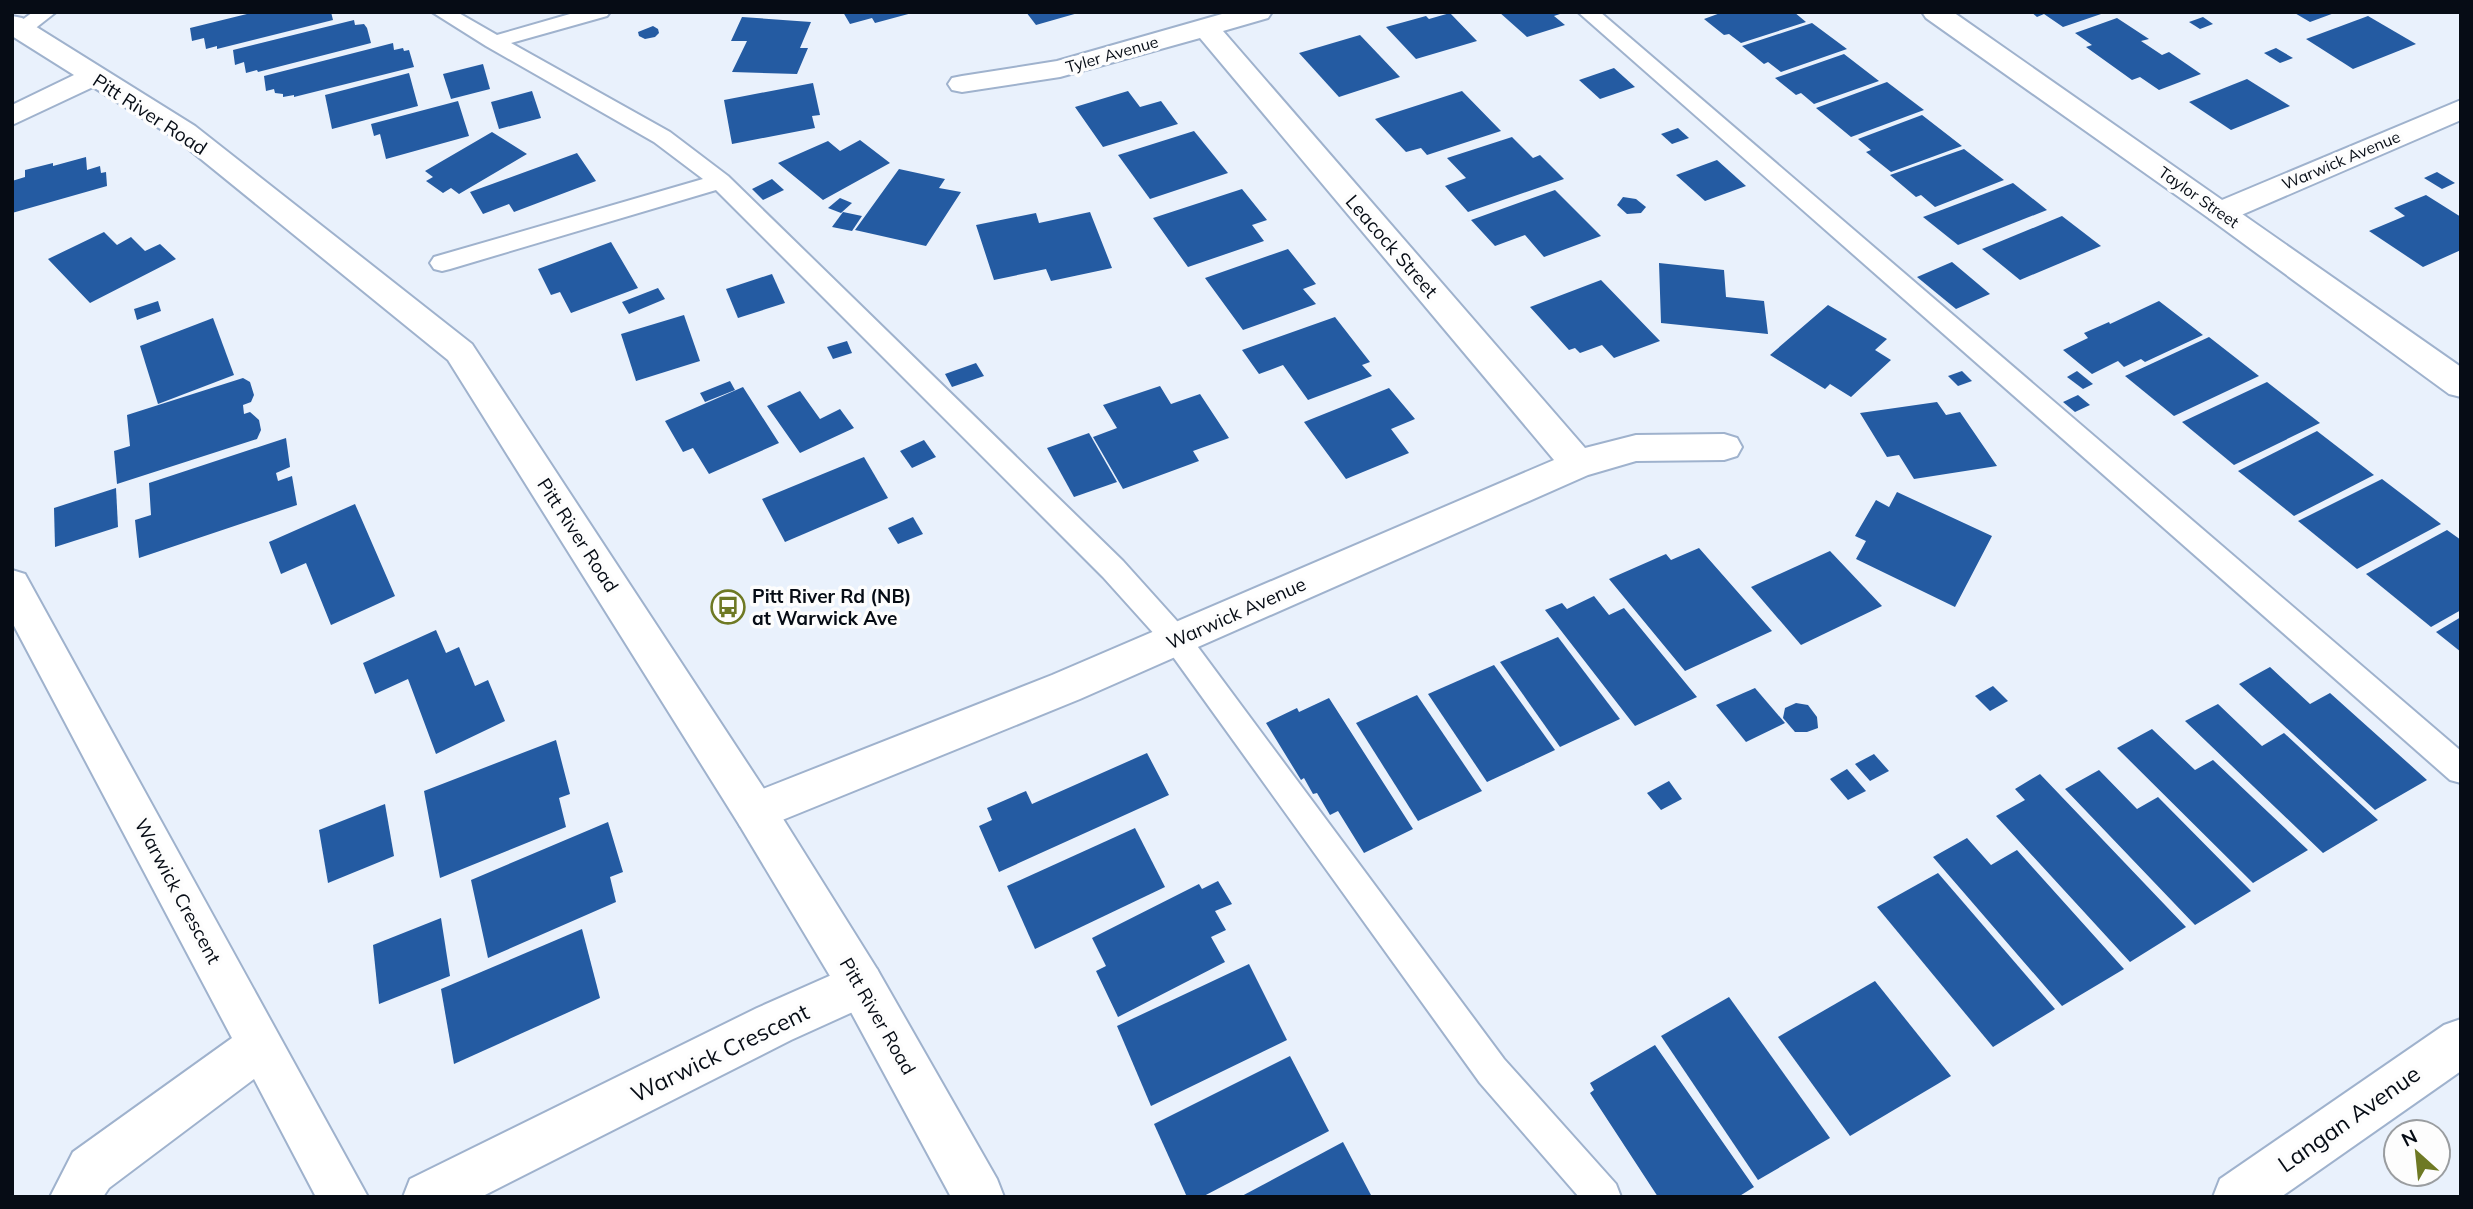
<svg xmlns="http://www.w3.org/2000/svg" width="2473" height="1209" font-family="Mulish,sans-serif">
<rect width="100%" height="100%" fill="#e9f1fc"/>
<g fill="#245ba2">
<polygon points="255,12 331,12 333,20 217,49 217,46 206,49 204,38 192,41 190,28"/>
<polygon points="843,12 912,12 912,13 875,23 872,18 850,24"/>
<polygon points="1026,12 1078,12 1078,13 1036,25"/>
<polygon points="1499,12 1558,12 1560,14 1554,16 1565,25 1527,37"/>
<polygon points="1723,12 1794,12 1806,22 1741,43 1729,34 1724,35 1704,19"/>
<polygon points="2031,12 2104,12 2104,13 2063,27 2044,14 2037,17"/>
<polygon points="2293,12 2337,12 2310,22"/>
<polygon points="1450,13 1477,41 1416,59 1386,27 1426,16 1429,19"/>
<polygon points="2368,16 2416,44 2353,69 2306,39"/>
<polygon points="742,17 811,22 800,48 808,48 797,74 732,72 747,41 731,41"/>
<polygon points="2203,17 2213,24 2200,29 2189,22"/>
<polygon points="2117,18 2149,39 2141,41 2162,55 2169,52 2201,74 2159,90 2140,77 2132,80 2086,47 2092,45 2075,33"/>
<polygon points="354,20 355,25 364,24 367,28 371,43 258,72 257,70 246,73 244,62 235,65 233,50"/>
<polygon points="1812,23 1847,49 1781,72 1768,62 1764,64 1742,46"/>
<polygon points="653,26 658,29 659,33 655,37 645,39 639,36 638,32"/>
<polygon points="1360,35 1400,77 1339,97 1299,53"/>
<polygon points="393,43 394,50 403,48 404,51 409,50 414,67 294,97 294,95 283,97 283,94 275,93 274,89 266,91 264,76"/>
<polygon points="2276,48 2293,58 2280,63 2264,53"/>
<polygon points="1844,54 1879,81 1814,104 1801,93 1796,95 1775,78"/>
<polygon points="483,64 490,89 451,99 443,74"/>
<polygon points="1614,68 1635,87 1600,99 1579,80"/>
<polygon points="409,73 418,106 332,129 325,95"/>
<polygon points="2247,79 2290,106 2231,130 2189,102"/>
<polygon points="1887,82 1924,110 1851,137 1816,108"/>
<polygon points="813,83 820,115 812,116 815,128 732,144 724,100"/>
<polygon points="532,91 541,118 499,129 491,102"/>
<polygon points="1128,91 1140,107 1161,101 1178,124 1103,147 1075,107"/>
<polygon points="1462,91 1501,131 1427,155 1421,148 1406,152 1375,119"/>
<polygon points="458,101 469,136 386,159 380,134 374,136 371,124"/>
<polygon points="1922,115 1962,146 1891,172 1866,152 1871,150 1858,139"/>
<polygon points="1678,128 1689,138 1672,144 1661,134"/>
<polygon points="1194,131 1228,173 1150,199 1118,155"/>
<polygon points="492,132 527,154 459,194 451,188 443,193 426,181 433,177 425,171"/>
<polygon points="1512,137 1533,158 1540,155 1564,179 1468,212 1445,186 1466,178 1447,158"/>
<polygon points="860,140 890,163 823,200 778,163 828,141 840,151"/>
<polygon points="1964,149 2004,180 1935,207 1921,195 1916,197 1890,175"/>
<polygon points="577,153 596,181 514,212 509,204 483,214 470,192"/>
<polygon points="86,157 87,170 100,166 101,173 106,172 107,186 12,213 12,181 25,177 25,170 53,163 53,166"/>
<polygon points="1717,160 1746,186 1705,201 1676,175"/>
<polygon points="899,169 945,179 939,188 961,192 926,246 855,230"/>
<polygon points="2437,172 2455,183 2442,189 2424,178"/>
<polygon points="772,179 784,190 763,200 752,189"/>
<polygon points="2013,183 2047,210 1958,245 1923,217"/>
<polygon points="1242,189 1267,220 1252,225 1264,241 1188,267 1153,218"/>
<polygon points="1555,190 1601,236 1544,257 1525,235 1495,246 1471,220"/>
<polygon points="2426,195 2461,217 2461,250 2423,267 2369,231 2405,216 2394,208"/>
<polygon points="1623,197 1636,199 1646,207 1641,213 1627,214 1617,205"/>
<polygon points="840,198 852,203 841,213 828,208"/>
<polygon points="843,212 862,216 852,231 832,227"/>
<polygon points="1090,212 1112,268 1051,281 1046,269 994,280 976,225 1036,213 1039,223"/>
<polygon points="2062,216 2101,246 2020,280 1982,249"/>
<polygon points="104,232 117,245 131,237 145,251 160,244 176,259 90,303 48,259"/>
<polygon points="611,242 638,288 571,313 560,292 551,295 538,269"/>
<polygon points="1288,249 1316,284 1303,289 1316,304 1243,330 1205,278"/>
<polygon points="1952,262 1990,294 1956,309 1917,277"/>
<polygon points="1659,263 1724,270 1726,297 1764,301 1768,334 1661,323"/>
<polygon points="772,274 785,303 738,318 726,289"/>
<polygon points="1601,280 1660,341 1614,358 1602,345 1580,353 1575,348 1569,350 1530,307"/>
<polygon points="658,288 665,299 629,314 622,302"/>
<polygon points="158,301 161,311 137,320 134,309"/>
<polygon points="2159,301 2203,335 2145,362 2141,359 2124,367 2118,361 2092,374 2063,350 2088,338 2084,333 2109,322 2110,324"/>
<polygon points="1828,305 1887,339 1875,350 1891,360 1851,397 1830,384 1825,389 1770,355"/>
<polygon points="684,315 700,361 636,381 621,334"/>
<polygon points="1335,317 1370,362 1362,365 1372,376 1308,400 1283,365 1259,374 1242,350"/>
<polygon points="213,318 234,375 158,404 140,346"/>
<polygon points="2209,337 2259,376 2174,416 2125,376"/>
<polygon points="847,341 852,353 833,359 827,347"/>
<polygon points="976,363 984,376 952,387 945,374"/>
<polygon points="1962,371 1972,381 1958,386 1948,376"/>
<polygon points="2077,371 2093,384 2083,389 2067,377"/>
<polygon points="243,378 250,382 254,395 251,402 243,405 244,414 250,412 259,420 261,430 257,439 117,484 114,451 130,446 127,415"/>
<polygon points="730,381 735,390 705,402 700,393"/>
<polygon points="2267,382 2320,423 2234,465 2182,422"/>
<polygon points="1160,386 1171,404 1200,394 1229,438 1193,451 1199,461 1123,489 1093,437 1117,428 1103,405"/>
<polygon points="743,387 779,443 709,474 693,448 683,452 665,421"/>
<polygon points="1389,388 1415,419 1391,429 1409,453 1346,479 1304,422"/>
<polygon points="800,391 820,419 840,409 854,428 800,453 767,406"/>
<polygon points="2078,395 2090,405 2075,412 2063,402"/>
<polygon points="1937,402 1946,415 1960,412 1997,466 1914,479 1899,455 1887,457 1860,413"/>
<polygon points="2317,431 2374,475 2294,516 2238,471"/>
<polygon points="1089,433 1117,482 1074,497 1047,448"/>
<polygon points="286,438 290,467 276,473 278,481 292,476 297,505 139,558 135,520 151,515 149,483"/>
<polygon points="924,440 936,457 912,468 900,451"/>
<polygon points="864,457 888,498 785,542 762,499"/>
<polygon points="2382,479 2441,524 2357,569 2298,521"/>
<polygon points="116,488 118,527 55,547 54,508"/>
<polygon points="1897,492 1992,536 1955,607 1856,559 1866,541 1855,536 1876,500 1889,507"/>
<polygon points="355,504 395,596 331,625 306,563 281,574 269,542"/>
<polygon points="913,517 923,534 898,544 888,528"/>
<polygon points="2447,530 2461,540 2461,610 2431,627 2366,574"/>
<polygon points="1699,548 1772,631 1685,671 1609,579 1666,554 1671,560"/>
<polygon points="1830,551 1882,606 1801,645 1751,587"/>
<polygon points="1594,596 1609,615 1624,608 1697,697 1635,726 1545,610 1562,603 1567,609"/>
<polygon points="2461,617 2461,652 2436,632"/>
<polygon points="436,630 446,653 459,647 475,686 488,680 505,721 436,754 408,679 375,694 363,663"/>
<polygon points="1558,637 1620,719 1560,747 1500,662"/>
<polygon points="1494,665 1555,750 1487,782 1428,694"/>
<polygon points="2270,667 2310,704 2330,693 2427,780 2375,810 2239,684"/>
<polygon points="1993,686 2008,701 1990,711 1975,696"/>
<polygon points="1755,688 1785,723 1746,742 1716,705"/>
<polygon points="1417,695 1482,791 1418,821 1356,723"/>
<polygon points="1329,698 1413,829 1364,853 1338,811 1330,815 1317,793 1313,794 1304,778 1301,780 1266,723 1297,708 1299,712"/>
<polygon points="1796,703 1808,705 1817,717 1818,728 1807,732 1795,732 1783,718 1785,708"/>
<polygon points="2218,704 2262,746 2284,733 2378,820 2323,853 2185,721"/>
<polygon points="2152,729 2195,770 2213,760 2308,850 2253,883 2117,748"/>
<polygon points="556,740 570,794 559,798 566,827 440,878 424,791"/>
<polygon points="1147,753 1169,795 999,872 979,826 992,820 987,808 1026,791 1032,804"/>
<polygon points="1874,754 1889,771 1870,781 1855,764"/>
<polygon points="1847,769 1866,791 1848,800 1830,779"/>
<polygon points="2099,770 2137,809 2158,797 2251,891 2195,925 2065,789"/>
<polygon points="2040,774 2186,927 2130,962 1996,816 2025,800 2015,789"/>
<polygon points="1669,781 1682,799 1661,810 1647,793"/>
<polygon points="385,804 394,856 328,883 319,830"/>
<polygon points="608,822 623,872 610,877 616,902 488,958 471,880"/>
<polygon points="1135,828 1165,887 1035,949 1007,886"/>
<polygon points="1967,838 1991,865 2017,850 2124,969 2062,1006 1933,857"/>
<polygon points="1938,873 2055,1009 1993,1047 1877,907"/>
<polygon points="1218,881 1232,904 1215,911 1226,930 1211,937 1225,962 1118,1017 1096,971 1106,966 1092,938 1199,884 1202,889"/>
<polygon points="441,918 450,976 379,1004 373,945"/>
<polygon points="582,929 600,998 454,1064 441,989"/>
<polygon points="1249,964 1287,1040 1151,1106 1117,1026"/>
<polygon points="1875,981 1951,1076 1850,1136 1778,1037"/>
<polygon points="1729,997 1830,1138 1758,1180 1661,1036"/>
<polygon points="1655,1045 1754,1187 1738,1197 1658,1197 1590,1093 1594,1090 1590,1083"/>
<polygon points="1290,1056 1329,1131 1202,1197 1187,1197 1154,1124"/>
<polygon points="1343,1142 1372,1197 1240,1197"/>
</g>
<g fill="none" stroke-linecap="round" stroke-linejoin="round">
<defs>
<g id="lane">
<polygon points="33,12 56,12 28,34 14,34 14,26"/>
<polygon points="432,12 457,12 497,35 577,12 610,12 607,16 511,43 670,132 728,176 1123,561 1186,631 1504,1059 1616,1184 1621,1197 1579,1197 1480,1083 1166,647 1103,577 716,190 450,269 442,271 434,269 430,263 434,257 703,179 654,142 486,46"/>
<polygon points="1578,12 1600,12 2461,751 2461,783 2450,780"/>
</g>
<g id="street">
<polygon points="1229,12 1272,12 1268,18 1223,31 1585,448 1636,435 1724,434 1737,438 1742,447 1737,456 1724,460 1636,461 1588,475 1080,699 755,831 740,826 734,812 740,798 1052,675 1554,460 1200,38 1060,77 962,92 952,90 948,84 952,78 962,76 1057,61"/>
<polygon points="2461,100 2461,120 2232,219 2221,222 2210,219 2206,212 2210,205"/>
<polygon points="12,570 25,574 368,1197 316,1197 254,1079 109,1188 103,1197 50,1197 73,1152 232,1038 12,622"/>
<polygon points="861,962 877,969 884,985 877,1001 791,1040 481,1197 403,1197 410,1179 757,1008"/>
</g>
<g id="secondary">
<polygon points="1922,12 1953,12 2461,367 2461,397 2449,394 2210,219 1926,18"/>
<polygon points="12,16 22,18 195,126 472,344 770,798 877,969 997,1179 1004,1197 951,1197 845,1001 740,826 448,360 175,138 93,87 12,125 12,105 74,75 12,36"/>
<polygon points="2461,1019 2461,1071 2281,1197 2213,1197 2220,1179 2444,1025"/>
</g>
</defs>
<use href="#lane" stroke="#9fb2cd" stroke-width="4"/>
<use href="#street" stroke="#9fb2cd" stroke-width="4"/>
<use href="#secondary" stroke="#9fb2cd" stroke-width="4"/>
<use href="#lane" fill="#fff" fill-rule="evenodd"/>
<use href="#street" fill="#fff" fill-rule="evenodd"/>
<use href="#secondary" fill="#fff" fill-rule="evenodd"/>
</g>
<defs>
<symbol id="bus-ring" viewBox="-11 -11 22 22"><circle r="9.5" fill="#fdfdfd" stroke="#6e7924" stroke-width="1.5"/><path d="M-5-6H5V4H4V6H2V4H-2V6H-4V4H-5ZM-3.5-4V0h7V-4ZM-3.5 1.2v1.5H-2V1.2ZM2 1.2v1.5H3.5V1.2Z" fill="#6e7924"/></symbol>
</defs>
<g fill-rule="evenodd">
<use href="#bus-ring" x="709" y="588" width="38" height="38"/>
</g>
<g text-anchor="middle" stroke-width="7" stroke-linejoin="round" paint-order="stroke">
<g font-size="16" fill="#060c15" stroke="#fdfdfd">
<text transform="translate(1112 54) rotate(-16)" y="6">Tyler Avenue</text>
<text transform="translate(2341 160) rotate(-23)" y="6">Warwick Avenue</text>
<text transform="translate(2199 197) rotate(35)" y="6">Taylor Street</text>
</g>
<g font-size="19" fill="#060c15" stroke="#fdfdfd">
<text transform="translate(150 114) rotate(33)" y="7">Pitt River Road</text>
<text transform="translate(1392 246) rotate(49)" y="7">Leacock Street</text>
<text transform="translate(578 535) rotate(57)" y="7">Pitt River Road</text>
<text transform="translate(1236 613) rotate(-24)" y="7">Warwick Avenue</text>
<text transform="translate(178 891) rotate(62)" y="7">Warwick Crescent</text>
<text transform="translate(878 1016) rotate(60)" y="7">Pitt River Road</text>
</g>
<g font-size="19" font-weight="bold" fill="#060c15" stroke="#fdfdfd" text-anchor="start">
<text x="752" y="603">Pitt River Rd (NB)<tspan x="752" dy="22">at Warwick Ave</tspan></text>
</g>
<g font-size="23" fill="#060c15" stroke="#fdfdfd">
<text transform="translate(720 1053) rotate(-26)" y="8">Warwick Crescent</text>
<text transform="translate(2349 1119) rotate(-35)" y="8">Langan Avenue</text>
</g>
</g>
<rect width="2473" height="1209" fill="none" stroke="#060c15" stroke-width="28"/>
<g transform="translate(2417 1153) rotate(333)"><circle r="33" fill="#fdfdfd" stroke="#9a9da0" stroke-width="2"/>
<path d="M0-5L12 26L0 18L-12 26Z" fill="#6e7924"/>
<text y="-10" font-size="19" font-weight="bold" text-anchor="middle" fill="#060c15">N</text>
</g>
</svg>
